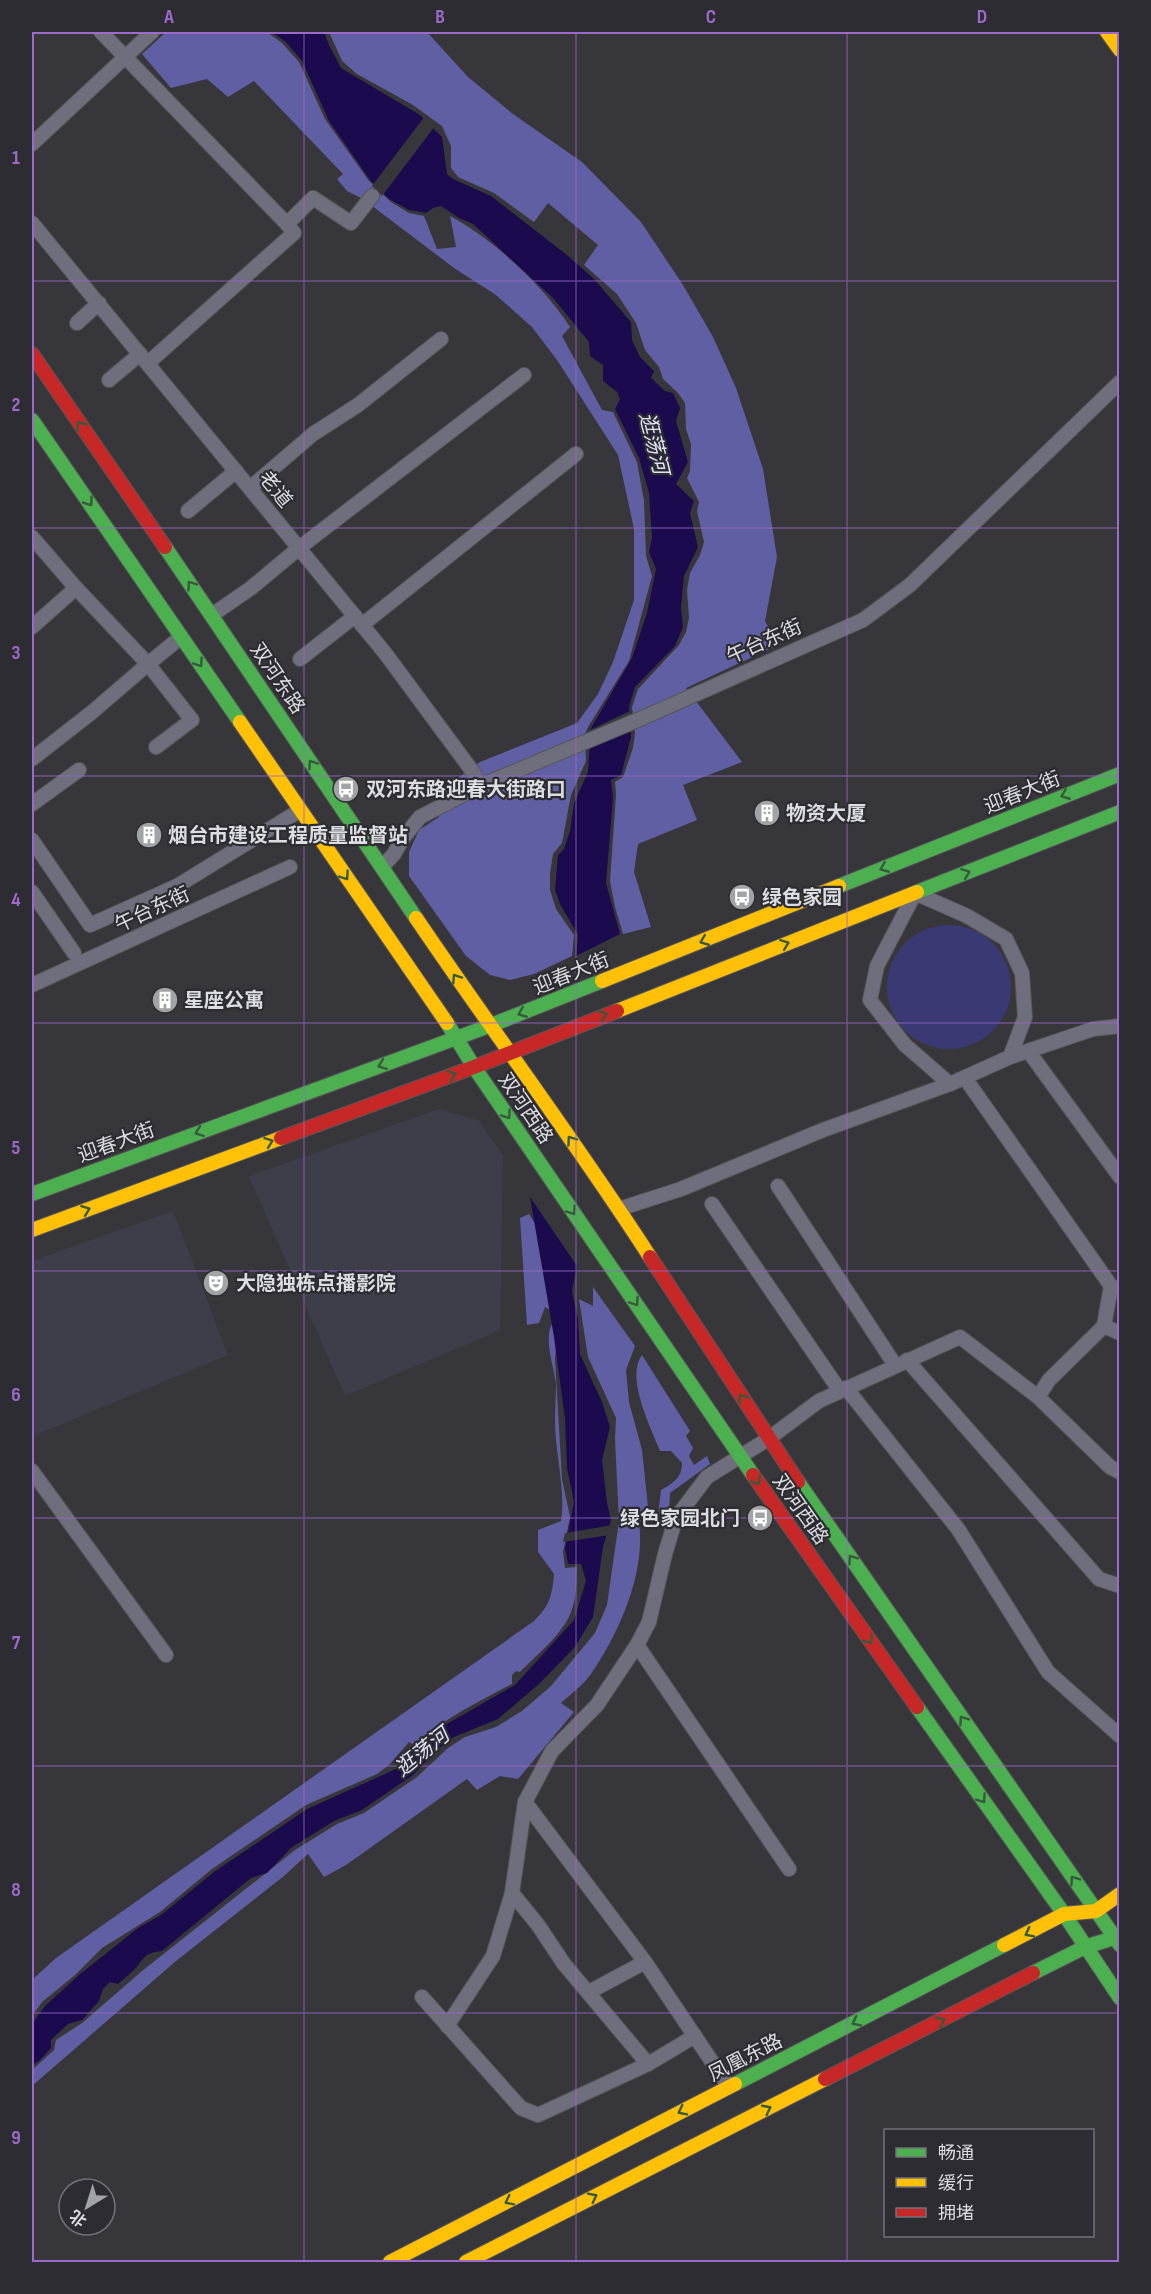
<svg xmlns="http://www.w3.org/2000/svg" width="1151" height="2294" font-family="'Sofia Sans Condensed','Noto Sans SC',sans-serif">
<rect width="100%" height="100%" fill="#37373b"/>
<g fill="#3d3e49">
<polygon points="439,1109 479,1121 503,1155 500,1330 345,1396 249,1176"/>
<polygon points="173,1211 228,1355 33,1436 32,1261"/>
</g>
<circle fill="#3b3974" cx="949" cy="987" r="62"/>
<g fill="#605fa3">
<path d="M 166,32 L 267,32 L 282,43 L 299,62 L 325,119 L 369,181 L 391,202 L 409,213 L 424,216 L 437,249 L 456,247 L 450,216 C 493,239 544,286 570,327 L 562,336 L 602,410 L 613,412 L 637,462 L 644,501 L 646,556 L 652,576 L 629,661 L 588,727 L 585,734 L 586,761 L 571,795 L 562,843 L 553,854 L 550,873 L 550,890 L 556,909 L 574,935 L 572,956 L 534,974 L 510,980 L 490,975 L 466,956 L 409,876 L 409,852 L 419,830 L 439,817 L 443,789 L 480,762 L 577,723 L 598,694 L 613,662 L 634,600 L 634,529 L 618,455 L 557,360 L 532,327 L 496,295 L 454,268 L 363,199 L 347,191 L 337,179 L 343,174 L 254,81 L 228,97 L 207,79 L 171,88 L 142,54 Z"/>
<polygon points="329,32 427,32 468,77 513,114 582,162 641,222 683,285 713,337 736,388 763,469 777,557 765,621 778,645 686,688 742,762 683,785 697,820 638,844 634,872 651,927 623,934 615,907 610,881 616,795 615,782 623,777 633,748 635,734 632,707 638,689 679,645 686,632 689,618 687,590 690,573 700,555 704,542 697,511 699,502 687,478 690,471 691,444 686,429 685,403 678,393 663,379 659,367 645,350 636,323 617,294 584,265 598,245 548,203 534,222 494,193 458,177 451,168 451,146 442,126 413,105 357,74 342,61"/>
<path d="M 529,1214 L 541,1233 L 559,1311 L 555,1359 L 562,1479 L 570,1517 L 563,1552 L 565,1568 L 577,1567 C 576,1581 577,1596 572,1609 C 564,1634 537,1654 520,1672 L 516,1671 L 512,1675 L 512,1684 C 478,1702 443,1719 414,1745 L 409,1742 L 389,1765 L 377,1774 L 306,1805 L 212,1869 L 160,1912 L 102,1948 L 75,1975 L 42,2002 L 32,2016 L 32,1980 L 56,1958 L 534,1621 C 550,1605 552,1596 554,1574 L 538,1552 L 538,1530 L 561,1521 C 566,1492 555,1452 555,1421 C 555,1408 556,1396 556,1384 C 554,1366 542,1336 554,1321 L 552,1311 L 545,1307 L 539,1323 L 527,1325 L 520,1218 Z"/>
<path d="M 593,1287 L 635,1346 L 626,1370 L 629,1402 L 642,1450 L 649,1516 L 639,1522 C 646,1573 619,1633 591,1674 C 583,1685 571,1694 561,1703 L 574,1712 L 518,1779 L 500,1776 L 477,1790 L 467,1779 L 346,1865 L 324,1877 L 308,1854 L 284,1876 L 176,1961 L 32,2086 L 32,2070 L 54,2050 L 56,2040 L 82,2023 L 142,1971 L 295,1850 L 337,1824 L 364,1813 L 417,1777 L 448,1748 L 465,1737 L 496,1727 L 522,1711 L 551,1686 L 595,1633 L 607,1605 L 619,1521 L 615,1440 L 616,1418 L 588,1357 L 579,1299 L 593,1306 Z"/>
<path d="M 642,1355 L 690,1431 L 686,1436 L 693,1448 L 689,1456 L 694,1465 L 707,1456 L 710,1464 L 670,1493 L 669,1513 L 658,1516 L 661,1490 C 673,1483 682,1478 682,1463 L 671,1451 L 660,1451 C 651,1428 625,1377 642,1355 Z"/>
</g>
<g fill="#1b0b4e">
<polygon points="272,32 324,32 329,45 341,68 420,115 442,137 447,174 453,179 491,196 567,255 594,279 631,322 632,340 640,357 654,371 651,378 665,391 673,393 680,408 676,421 688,462 676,484 694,501 690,513 698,547 684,576 681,608 683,627 675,646 635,687 629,707 631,737 621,775 611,780 613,798 606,883 620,934 576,956 578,935 560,904 555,890 558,855 564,849 570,831 574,803 588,772 591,728 632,658 647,613 656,569 649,552 652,538 649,493 639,458 615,409 620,399 617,392 603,381 603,365 590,356 589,342 553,298 473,224 459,218 441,206 433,208 426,213 409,210 389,199 370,180 329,121 302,61 286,42"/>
<path d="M 530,1197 L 577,1266 L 572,1291 L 578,1319 L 580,1354 L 602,1402 L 610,1427 L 602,1460 L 607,1503 L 611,1520 L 603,1547 L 593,1617 L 575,1647 L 539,1684 L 498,1719 L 454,1737 L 439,1748 L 413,1775 L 362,1810 L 334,1821 L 291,1848 L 267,1873 L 251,1878 L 162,1951 C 143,1953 145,1958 134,1970 C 129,1975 123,1979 118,1984 L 110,1982 L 103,1989 L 99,2001 L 82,2020 L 68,2024 L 51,2040 L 51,2048 L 39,2061 L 32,2065 L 32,2024 L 45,2006 L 79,1975 L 138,1928 L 161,1915 L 214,1872 L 307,1809 L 396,1769 L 426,1736 L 515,1685 L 574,1620 L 586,1581 L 581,1564 L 568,1564 L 565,1548 L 574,1502 L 567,1468 L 565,1419 L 554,1337 Z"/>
</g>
<g fill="#37373b">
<polygon points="425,116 435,126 382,196 372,186"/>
<polygon points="632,710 633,726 587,746 588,731"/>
<polygon points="613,1525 610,1535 563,1542 565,1533"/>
</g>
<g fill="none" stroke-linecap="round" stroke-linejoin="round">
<defs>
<g id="street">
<polyline points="101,32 287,224 313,198 351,223 372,196"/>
<polyline points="32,144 152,32"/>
<polyline points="32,223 385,653 473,772 480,786"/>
<polyline points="77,323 99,303"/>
<polyline points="148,363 294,233 287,224"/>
<polyline points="109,380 140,354"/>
<polyline points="250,488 313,434 358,405 441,339"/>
<polyline points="188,511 236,471"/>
<polyline points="32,537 76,588 32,627"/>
<polyline points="212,615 251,588 299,548 524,375"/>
<polyline points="362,625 576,454"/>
<polyline points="300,659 355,616"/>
<polyline points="156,747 192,720 148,664 181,637"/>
<polyline points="32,759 91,713 148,664 76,588"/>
<polyline points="32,804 79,770"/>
<polyline points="32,840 90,925 177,886 299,811"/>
<polyline points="382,867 394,854 403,838 420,817 480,786 640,719 863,620 910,585 1120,382"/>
<polyline points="32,892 74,953"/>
<polyline points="32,985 290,867"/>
<polyline points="1029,1052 1120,1177"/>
<polyline points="950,1084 905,1045 870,1000 877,966 915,893 967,916 1006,939 1022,973 1025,1017 1010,1057"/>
<polyline points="778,1186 895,1365"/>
<polyline points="712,1204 840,1391"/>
<polyline points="619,1209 681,1189 823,1130 950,1084 1010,1057 1093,1029 1120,1026"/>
<polyline points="1104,1326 1120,1333"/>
<polyline points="907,1360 1099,1579 1120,1586"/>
<polyline points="846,1388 958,1529 1048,1672 1120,1736"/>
<polyline points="1038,1397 1110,1467 1120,1472"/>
<polyline points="32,1471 166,1655"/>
<polyline points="637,1645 789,1869"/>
<polyline points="512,1893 525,1802"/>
<polyline points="589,1992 645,1962"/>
<polyline points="422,1997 521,2108 538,2115 648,2064 695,2036"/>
<polyline points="447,2026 493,1956 512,1893 538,1925 564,1964 648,2064"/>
<polyline points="729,2087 645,1962 525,1802 552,1751 597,1705 637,1645 649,1622 665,1554 676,1518 707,1477 768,1439 819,1401 960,1337 1038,1397 1049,1380 1104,1326 1111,1286 965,1078"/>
</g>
<g id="fast">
<polyline points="32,420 240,722"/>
<polyline points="165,547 416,918"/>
<polyline points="839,886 1120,774"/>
<polyline points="917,892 1120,812"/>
<polyline points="447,1023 474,1067 753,1475"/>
<polyline points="32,1194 489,1026 602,981"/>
<polyline points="798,1482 1120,1945"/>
<polyline points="917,1707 1064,1914 1120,1998"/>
<polyline points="1033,1973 1085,1947 1120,1936"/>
<polyline points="735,2084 1004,1945"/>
</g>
<g id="slow">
<polyline points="1107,32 1120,50"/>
<polyline points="240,722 447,1023"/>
<path d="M 416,918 C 493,1032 576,1142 650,1257"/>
<polyline points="602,981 839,886"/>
<polyline points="617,1011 917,892"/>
<polyline points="32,1230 281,1138"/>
<polyline points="1004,1945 1064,1914 1096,1911 1120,1894"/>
<polyline points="390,2262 735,2084"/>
<polyline points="466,2262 825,2079"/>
</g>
<g id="jam">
<polyline points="32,354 165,547"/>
<polyline points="281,1138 474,1067 617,1011"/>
<polyline points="650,1257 798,1482"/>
<polyline points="753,1475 917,1707"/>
<polyline points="825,2079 1033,1973"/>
</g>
</defs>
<use href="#street" stroke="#565658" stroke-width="16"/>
<use href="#fast" stroke="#565658" stroke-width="16"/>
<use href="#slow" stroke="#565658" stroke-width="16"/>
<use href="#jam" stroke="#565658" stroke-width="16"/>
<use href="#street" stroke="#6e6e7c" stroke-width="14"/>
<use href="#fast" stroke="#4caf50" stroke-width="14"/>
<use href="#slow" stroke="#ffc107" stroke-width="14"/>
<use href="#jam" stroke="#c62828" stroke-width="14"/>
</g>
<defs><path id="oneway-chevron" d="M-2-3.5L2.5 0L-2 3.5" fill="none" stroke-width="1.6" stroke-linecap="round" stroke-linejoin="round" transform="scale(1.5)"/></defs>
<g stroke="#375a3c">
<use href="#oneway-chevron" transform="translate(80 425) rotate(-125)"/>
<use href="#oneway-chevron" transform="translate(89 502) rotate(55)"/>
<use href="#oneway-chevron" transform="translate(191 585) rotate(-125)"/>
<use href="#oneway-chevron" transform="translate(199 663) rotate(56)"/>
<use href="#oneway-chevron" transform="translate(312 764) rotate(-124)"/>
<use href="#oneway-chevron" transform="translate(1065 795) rotate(158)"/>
<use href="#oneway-chevron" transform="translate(884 868) rotate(158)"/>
<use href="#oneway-chevron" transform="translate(966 873) rotate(-21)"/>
<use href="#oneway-chevron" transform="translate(345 876) rotate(55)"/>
<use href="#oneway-chevron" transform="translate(704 941) rotate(158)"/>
<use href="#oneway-chevron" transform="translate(785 944) rotate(-21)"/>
<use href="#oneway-chevron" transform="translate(456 978) rotate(-124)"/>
<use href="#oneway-chevron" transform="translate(522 1013) rotate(158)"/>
<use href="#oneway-chevron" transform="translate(603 1015) rotate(-21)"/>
<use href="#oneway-chevron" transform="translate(382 1065) rotate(160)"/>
<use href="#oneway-chevron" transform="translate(452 1075) rotate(-20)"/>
<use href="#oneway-chevron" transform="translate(507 1115) rotate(56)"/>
<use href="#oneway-chevron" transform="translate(199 1132) rotate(160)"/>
<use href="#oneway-chevron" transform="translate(571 1140) rotate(-125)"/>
<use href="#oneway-chevron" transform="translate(269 1142) rotate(-20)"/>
<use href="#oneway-chevron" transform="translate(86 1210) rotate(-20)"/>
<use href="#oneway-chevron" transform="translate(572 1211) rotate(56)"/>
<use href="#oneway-chevron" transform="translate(635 1302) rotate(56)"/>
<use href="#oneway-chevron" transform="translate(742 1398) rotate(-123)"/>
<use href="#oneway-chevron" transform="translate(757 1481) rotate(55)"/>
<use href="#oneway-chevron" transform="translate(852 1559) rotate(-125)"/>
<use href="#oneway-chevron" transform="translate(869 1640) rotate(55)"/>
<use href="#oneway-chevron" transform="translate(963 1720) rotate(-125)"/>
<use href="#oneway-chevron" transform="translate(982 1799) rotate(55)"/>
<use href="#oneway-chevron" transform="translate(1074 1880) rotate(-125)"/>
<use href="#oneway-chevron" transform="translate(1029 1933) rotate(153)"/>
<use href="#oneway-chevron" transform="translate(941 2021) rotate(-27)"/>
<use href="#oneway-chevron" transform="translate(856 2022) rotate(153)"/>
<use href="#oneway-chevron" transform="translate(767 2109) rotate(-27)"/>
<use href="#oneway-chevron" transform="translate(682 2111) rotate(153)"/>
<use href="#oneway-chevron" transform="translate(593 2197) rotate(-27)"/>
<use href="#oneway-chevron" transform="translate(509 2201) rotate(153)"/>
</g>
<path fill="none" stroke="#9d6acb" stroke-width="1.5" stroke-opacity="0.55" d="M 304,32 L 304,2262M 576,32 L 576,2262M 847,32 L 847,2262M 32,281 L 1120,281M 32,528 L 1120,528M 32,776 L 1120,776M 32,1023 L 1120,1023M 32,1271 L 1120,1271M 32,1518 L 1120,1518M 32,1766 L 1120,1766M 32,2013 L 1120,2013"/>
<defs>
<symbol id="bus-disc" viewBox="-11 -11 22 22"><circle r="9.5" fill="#a2a3a6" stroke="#2c2c32"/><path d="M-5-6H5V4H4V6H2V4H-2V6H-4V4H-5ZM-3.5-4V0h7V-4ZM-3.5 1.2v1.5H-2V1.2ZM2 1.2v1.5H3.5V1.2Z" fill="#fff"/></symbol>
<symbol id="building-disc" viewBox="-11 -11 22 22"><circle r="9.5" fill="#a2a3a6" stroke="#2c2c32"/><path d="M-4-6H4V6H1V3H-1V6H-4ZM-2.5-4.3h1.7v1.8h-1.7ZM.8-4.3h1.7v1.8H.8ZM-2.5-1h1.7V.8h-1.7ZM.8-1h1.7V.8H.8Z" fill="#fff"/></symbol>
<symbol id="theatre-disc" viewBox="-11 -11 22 22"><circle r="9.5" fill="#a2a3a6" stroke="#2c2c32"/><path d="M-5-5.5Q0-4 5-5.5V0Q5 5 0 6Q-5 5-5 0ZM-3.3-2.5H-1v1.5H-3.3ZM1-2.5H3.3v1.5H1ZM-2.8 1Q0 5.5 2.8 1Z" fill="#fff"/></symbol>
</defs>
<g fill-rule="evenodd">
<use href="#bus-disc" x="331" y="774" width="30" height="30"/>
<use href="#building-disc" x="752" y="798" width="30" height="30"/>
<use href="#building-disc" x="134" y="820" width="30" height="30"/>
<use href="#bus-disc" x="727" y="882" width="30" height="30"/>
<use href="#building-disc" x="150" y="985" width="30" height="30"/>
<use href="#theatre-disc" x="201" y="1268" width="30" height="30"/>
<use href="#bus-disc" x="745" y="1503" width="30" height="30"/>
</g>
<g text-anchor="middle" stroke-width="4.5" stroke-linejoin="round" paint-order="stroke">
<g font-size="20" fill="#dcdde0" stroke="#2c2c32">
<text transform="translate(276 489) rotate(51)" y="7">老道</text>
<text transform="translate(764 641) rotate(-24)" y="7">午台东街</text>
<text transform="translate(278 678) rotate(56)" y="7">双河东路</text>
<text transform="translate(1022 792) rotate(-22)" y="7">迎春大街</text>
<text transform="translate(152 909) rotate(-25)" y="7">午台东街</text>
<text transform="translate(571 973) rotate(-22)" y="7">迎春大街</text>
<text transform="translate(526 1108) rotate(56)" y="7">双河西路</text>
<text transform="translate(116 1142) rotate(-20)" y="7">迎春大街</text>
<text transform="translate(801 1509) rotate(55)" y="7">双河西路</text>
<text transform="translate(745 2057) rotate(-27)" y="7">凤凰东路</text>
</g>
<g font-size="20" font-weight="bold" fill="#dcdde0" stroke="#2c2c32" text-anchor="start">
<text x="366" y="796">双河东路迎春大街路口</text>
<text x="786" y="820">物资大厦</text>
<text x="168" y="842">烟台市建设工程质量监督站</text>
<text x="762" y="904">绿色家园</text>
<text x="184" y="1007">星座公寓</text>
<text x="236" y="1290">大隐独栋点播影院</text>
<text x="740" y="1525" text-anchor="end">绿色家园北门</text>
</g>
<g font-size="21" font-style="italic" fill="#dfe1f7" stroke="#2c2c32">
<text transform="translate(654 443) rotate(76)" y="7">逛荡河</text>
<text transform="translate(422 1752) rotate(-39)" y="7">逛荡河</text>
</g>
</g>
<rect width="1151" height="2294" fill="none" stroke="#2c2c32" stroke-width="66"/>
<rect x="884" y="2129" width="210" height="108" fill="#2c2c32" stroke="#727378" stroke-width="1.5"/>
<rect x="896" y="2148" width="30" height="9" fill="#4caf50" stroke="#727378" stroke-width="1.5"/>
<text x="938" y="2159" font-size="18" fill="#dcdde0">畅通</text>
<rect x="896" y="2178" width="30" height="9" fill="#ffc107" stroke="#727378" stroke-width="1.5"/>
<text x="938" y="2189" font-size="18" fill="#dcdde0">缓行</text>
<rect x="896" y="2208" width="30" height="9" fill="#c62828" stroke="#727378" stroke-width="1.5"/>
<text x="938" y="2219" font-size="18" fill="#dcdde0">拥堵</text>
<g transform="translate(87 2207) rotate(218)"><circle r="28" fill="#2c2c32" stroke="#727378" stroke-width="1.5"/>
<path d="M0-4.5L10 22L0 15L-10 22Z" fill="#a2a3a6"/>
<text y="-9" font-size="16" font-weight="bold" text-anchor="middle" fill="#dcdde0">北</text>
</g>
<rect x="33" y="33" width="1085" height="2228" fill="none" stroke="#9d6acb" stroke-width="2"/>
<g font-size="20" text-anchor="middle" font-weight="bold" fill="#9d6acb">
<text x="169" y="23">A</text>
<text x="440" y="23">B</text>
<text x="711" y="23">C</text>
<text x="982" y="23">D</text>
<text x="16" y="164">1</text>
<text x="16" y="411">2</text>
<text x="16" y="659">3</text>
<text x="16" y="906">4</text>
<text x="16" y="1154">5</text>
<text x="16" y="1401">6</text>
<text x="16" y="1649">7</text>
<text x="16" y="1896">8</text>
<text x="16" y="2144">9</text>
</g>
</svg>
